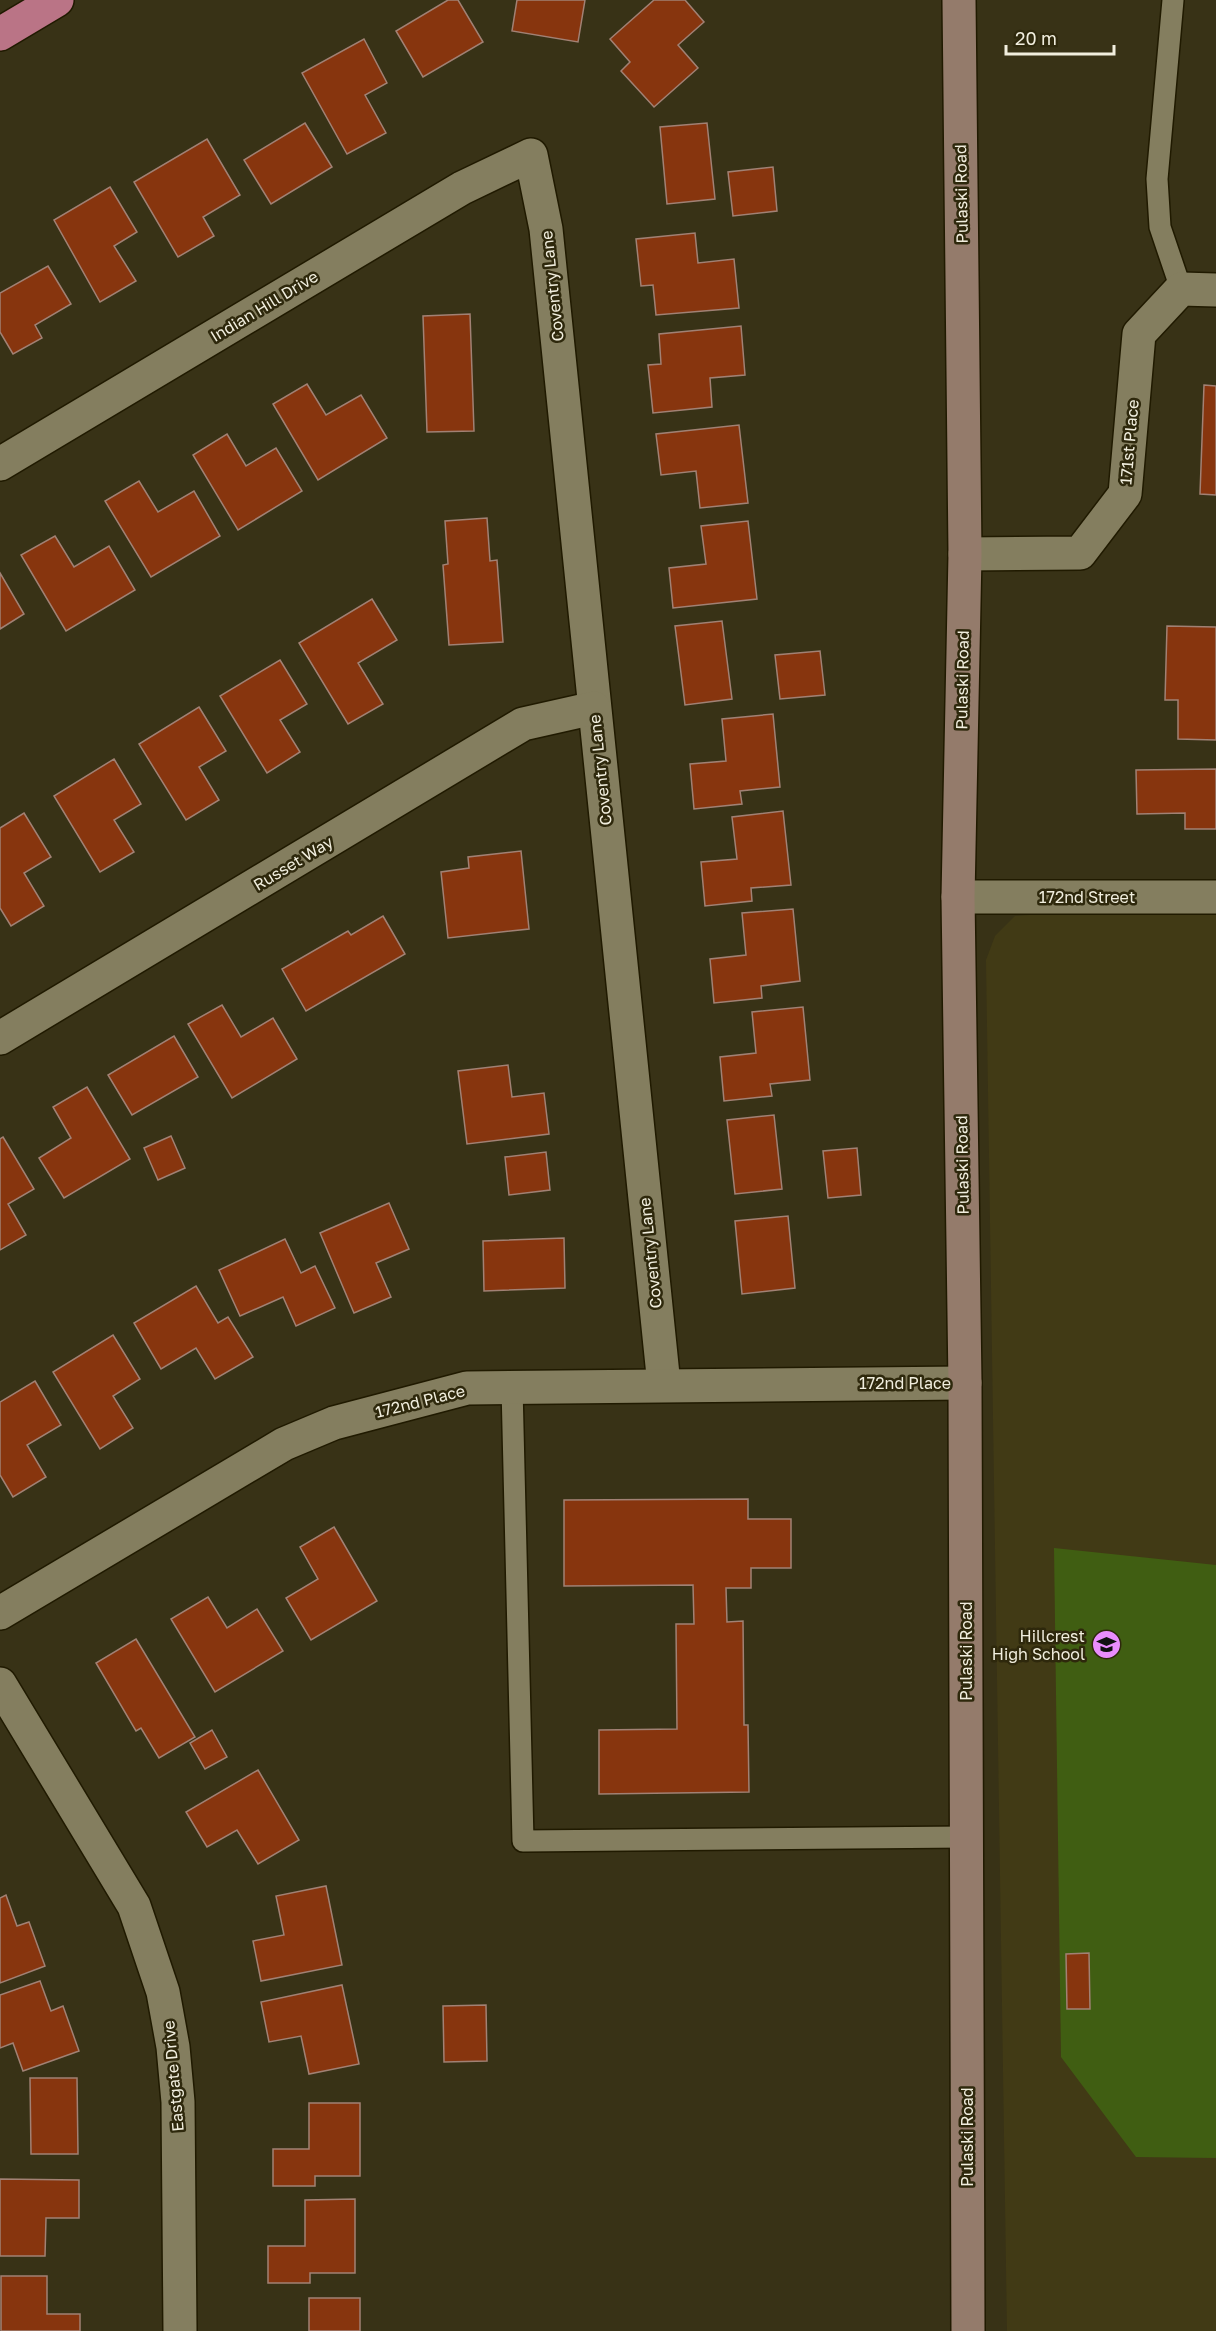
<svg xmlns="http://www.w3.org/2000/svg" width="1216" height="2331" font-family="'Golos Text',sans-serif">
<rect width="100%" height="100%" fill="#383216"/>
<polygon fill="#413a15" points="1041,914 1216,915 1216,2331 1007,2331 986,960 995,936 1015,916"/>
<polygon fill="#405e12" points="1054,1548 1216,1565 1216,2158 1136,2157 1061,2057"/>
<g fill="#87350e" stroke="#a18174" stroke-width="1.5">
<polygon points="448,0 458,0 483,42 423,77 396,31"/>
<polygon points="517,0 585,0 578,42 512,31"/>
<polygon points="654,0 685,0 704,22 678,45 698,68 654,107 621,71 630,62 610,39"/>
<polygon points="364,39 387,83 365,95 386,133 347,154 302,73"/>
<polygon points="305,123 332,167 271,204 244,160"/>
<polygon points="707,123 715,199 667,204 660,127"/>
<polygon points="207,139 240,195 203,217 214,236 178,257 134,182"/>
<polygon points="773,167 777,211 733,216 728,172"/>
<polygon points="110,187 137,232 114,246 136,281 100,302 54,220"/>
<polygon points="695,233 698,263 734,259 739,308 656,315 653,285 641,286 636,239"/>
<polygon points="48,266 71,304 35,325 42,338 13,354 0,332 0,293"/>
<polygon points="470,314 474,431 427,432 423,316"/>
<polygon points="741,326 745,375 710,378 712,407 653,413 648,365 661,364 659,334"/>
<polygon points="307,384 326,415 361,395 387,438 318,480 273,404"/>
<polygon points="1204,385 1216,386 1216,495 1200,494"/>
<polygon points="739,425 748,503 700,508 696,471 661,475 656,434"/>
<polygon points="227,434 246,466 276,448 302,491 238,530 193,455"/>
<polygon points="139,481 158,512 194,491 220,536 151,577 105,501"/>
<polygon points="487,518 490,561 497,560 503,642 449,645 443,565 448,564 445,521"/>
<polygon points="748,521 757,599 673,608 669,568 706,564 701,526"/>
<polygon points="55,536 74,567 109,546 135,590 66,631 21,555"/>
<polygon points="0,573 24,614 0,629"/>
<polygon points="372,599 397,640 358,663 383,704 348,724 299,643"/>
<polygon points="722,621 732,699 685,705 675,626"/>
<polygon points="1167,626 1216,627 1216,740 1178,739 1178,700 1165,700"/>
<polygon points="820,651 825,695 780,699 775,655"/>
<polygon points="280,660 307,704 280,720 300,752 267,773 220,696"/>
<polygon points="199,707 226,751 199,767 219,800 186,820 139,744"/>
<polygon points="773,714 780,787 740,791 742,804 694,809 690,764 726,761 722,719"/>
<polygon points="114,759 141,804 114,820 134,852 100,872 54,796"/>
<polygon points="1216,769 1216,829 1185,829 1185,813 1137,814 1136,770"/>
<polygon points="783,811 791,885 751,888 752,901 705,906 701,862 737,859 732,817"/>
<polygon points="24,813 51,857 24,873 44,906 11,926 0,908 0,828"/>
<polygon points="521,851 529,929 448,938 441,872 469,868 468,857"/>
<polygon points="793,909 800,981 761,986 762,998 714,1003 710,959 746,955 742,913"/>
<polygon points="383,916 405,954 306,1011 282,969 348,931 351,935"/>
<polygon points="222,1005 241,1037 273,1018 297,1059 232,1098 188,1024"/>
<polygon points="803,1007 810,1080 770,1084 772,1096 724,1101 720,1057 756,1053 752,1012"/>
<polygon points="174,1036 198,1077 132,1115 108,1075"/>
<polygon points="508,1065 512,1097 544,1093 549,1134 467,1144 458,1071"/>
<polygon points="87,1087 130,1159 64,1198 39,1158 71,1138 53,1107"/>
<polygon points="774,1115 782,1189 735,1194 727,1120"/>
<polygon points="171,1136 185,1168 158,1180 144,1148"/>
<polygon points="3,1137 34,1189 8,1204 26,1235 0,1250 0,1139"/>
<polygon points="857,1148 861,1195 828,1198 823,1151"/>
<polygon points="546,1152 550,1190 509,1195 505,1157"/>
<polygon points="389,1203 409,1249 376,1263 391,1297 354,1313 320,1233"/>
<polygon points="788,1216 795,1288 742,1294 735,1221"/>
<polygon points="564,1238 565,1288 484,1291 483,1241"/>
<polygon points="285,1239 301,1273 315,1266 335,1308 296,1326 283,1297 240,1316 219,1270"/>
<polygon points="196,1286 218,1323 228,1317 253,1357 215,1379 196,1348 161,1369 134,1323"/>
<polygon points="113,1335 140,1379 113,1396 133,1428 100,1449 53,1372"/>
<polygon points="35,1381 61,1425 27,1445 46,1477 13,1497 0,1475 0,1402"/>
<polygon points="748,1499 748,1519 791,1519 791,1568 751,1568 751,1588 726,1588 727,1622 743,1621 744,1725 748,1725 749,1792 599,1794 599,1730 677,1729 676,1624 694,1624 693,1585 564,1586 564,1500"/>
<polygon points="334,1527 377,1601 311,1640 286,1598 318,1579 300,1547"/>
<polygon points="208,1597 227,1628 257,1609 283,1651 215,1692 171,1619"/>
<polygon points="136,1639 195,1737 159,1758 141,1728 136,1731 96,1663"/>
<polygon points="212,1730 227,1757 205,1769 190,1743"/>
<polygon points="258,1770 299,1840 258,1864 237,1830 207,1847 186,1812"/>
<polygon points="326,1886 342,1965 261,1981 253,1941 284,1935 276,1896"/>
<polygon points="6,1895 17,1926 29,1922 45,1966 0,1983 0,1898"/>
<polygon points="1089,1953 1090,2009 1067,2009 1066,1954"/>
<polygon points="40,1981 51,2011 63,2006 79,2051 23,2071 13,2043 0,2048 0,1995"/>
<polygon points="342,1985 359,2064 309,2074 301,2036 269,2042 261,2002"/>
<polygon points="486,2005 487,2061 444,2062 443,2006"/>
<polygon points="30,2078 77,2078 78,2154 31,2154"/>
<polygon points="309,2103 360,2103 360,2176 315,2176 315,2186 273,2186 273,2149 309,2149"/>
<polygon points="0,2179 79,2180 79,2218 46,2218 45,2256 0,2256"/>
<polygon points="355,2199 355,2273 310,2273 310,2283 268,2283 268,2246 305,2246 305,2200"/>
<polygon points="1,2276 47,2276 47,2314 80,2314 80,2331 1,2331"/>
<rect x="309" y="2298" width="51" height="33"/>
</g>
<g fill="none" stroke-linecap="round" stroke-linejoin="round">
<defs>
<g id="lane">
<polyline points="1173,0 1157,179 1160,227 1181,289"/>
<polyline points="512,1387 523,1841 967,1837"/>
</g>
<g id="street">
<polyline points="0,464 462,188 531,155 546,229 664,1385"/>
<polyline points="965,554 1080,553 1125,494 1139,334 1181,289 1216,290"/>
<polyline points="958,897 1216,897"/>
<polyline points="0,1038 523,724 594,708"/>
<polyline points="0,1613 284,1444 334,1423 467,1388 965,1383"/>
<polyline points="0,1684 134,1906 163,1992 173,2047 178,2102 180,2331"/>
</g>
<polyline id="secondary" points="959,0 965,554 958,897 965,1383 968,2331"/>
<polyline id="highway" points="0,34 57,0"/>
</defs>
<use href="#lane" stroke="#201a00" stroke-width="24"/>
<use href="#street" stroke="#201a00" stroke-width="36"/>
<use href="#secondary" stroke="#201a00" stroke-width="36"/>
<use href="#highway" stroke="#201a00" stroke-width="36"/>
<use href="#lane" stroke="#847e5f" stroke-width="21"/>
<use href="#street" stroke="#847e5f" stroke-width="33"/>
<use href="#secondary" stroke="#947b6b" stroke-width="33"/>
<use href="#highway" stroke="#ba7486" stroke-width="33"/>
</g>
<defs>
<symbol id="school-disc" viewBox="-11 -11 22 22"><circle r="9.5" fill="#ea8dfd" stroke="#2e280c"/><path d="M0-5L7-2L0 1L-7-2ZM-4 1L0 2.5L4 1V4Q0 6-4 4Z" fill="#111"/></symbol>
</defs>
<g fill-rule="evenodd">
<use href="#school-disc" x="1090" y="1628" width="33" height="33"/>
</g>
<g text-anchor="middle" stroke-width="5" stroke-linejoin="round" paint-order="stroke">
<g font-size="16" fill="#f1eede" stroke="#2e280c">
<text transform="translate(961 194) rotate(-91)" y="6">Pulaski Road</text>
<text transform="translate(552 286) rotate(-96)" y="6">Coventry Lane</text>
<text transform="translate(264 306) rotate(-31)" y="6">Indian Hill Drive</text>
<text transform="translate(1129 442) rotate(-85)" y="6">171st Place</text>
<text transform="translate(962 680) rotate(-89)" y="6">Pulaski Road</text>
<text transform="translate(600 770) rotate(-96)" y="6">Coventry Lane</text>
<text transform="translate(293 863) rotate(-31)" y="6">Russet Way</text>
<text x="1087" y="903">172nd Street</text>
<text transform="translate(962 1165) rotate(-91)" y="6">Pulaski Road</text>
<text transform="translate(650 1253) rotate(-96)" y="6">Coventry Lane</text>
<text x="905" y="1389">172nd Place</text>
<text transform="translate(420 1401) rotate(-14)" y="6">172nd Place</text>
<text transform="translate(966 1651) rotate(-90)" y="6">Pulaski Road</text>
<text transform="translate(173 2076) rotate(-95)" y="6">Eastgate Drive</text>
<text transform="translate(967 2137) rotate(-90)" y="6">Pulaski Road</text>
</g>
<g font-size="16" fill="#f1eede" stroke="#2e280c" text-anchor="end">
<text x="1085" y="1642">Hillcrest<tspan x="1085" dy="18">High School</tspan></text>
</g>
</g>
<path d="M1006 45v9h108v-9" fill="none" stroke="#f1eede" stroke-width="3"/>
<text x="1015" y="45" font-size="18" fill="#f1eede" stroke="#2e280c" stroke-width="4.5" paint-order="stroke">20 m</text>
</svg>
